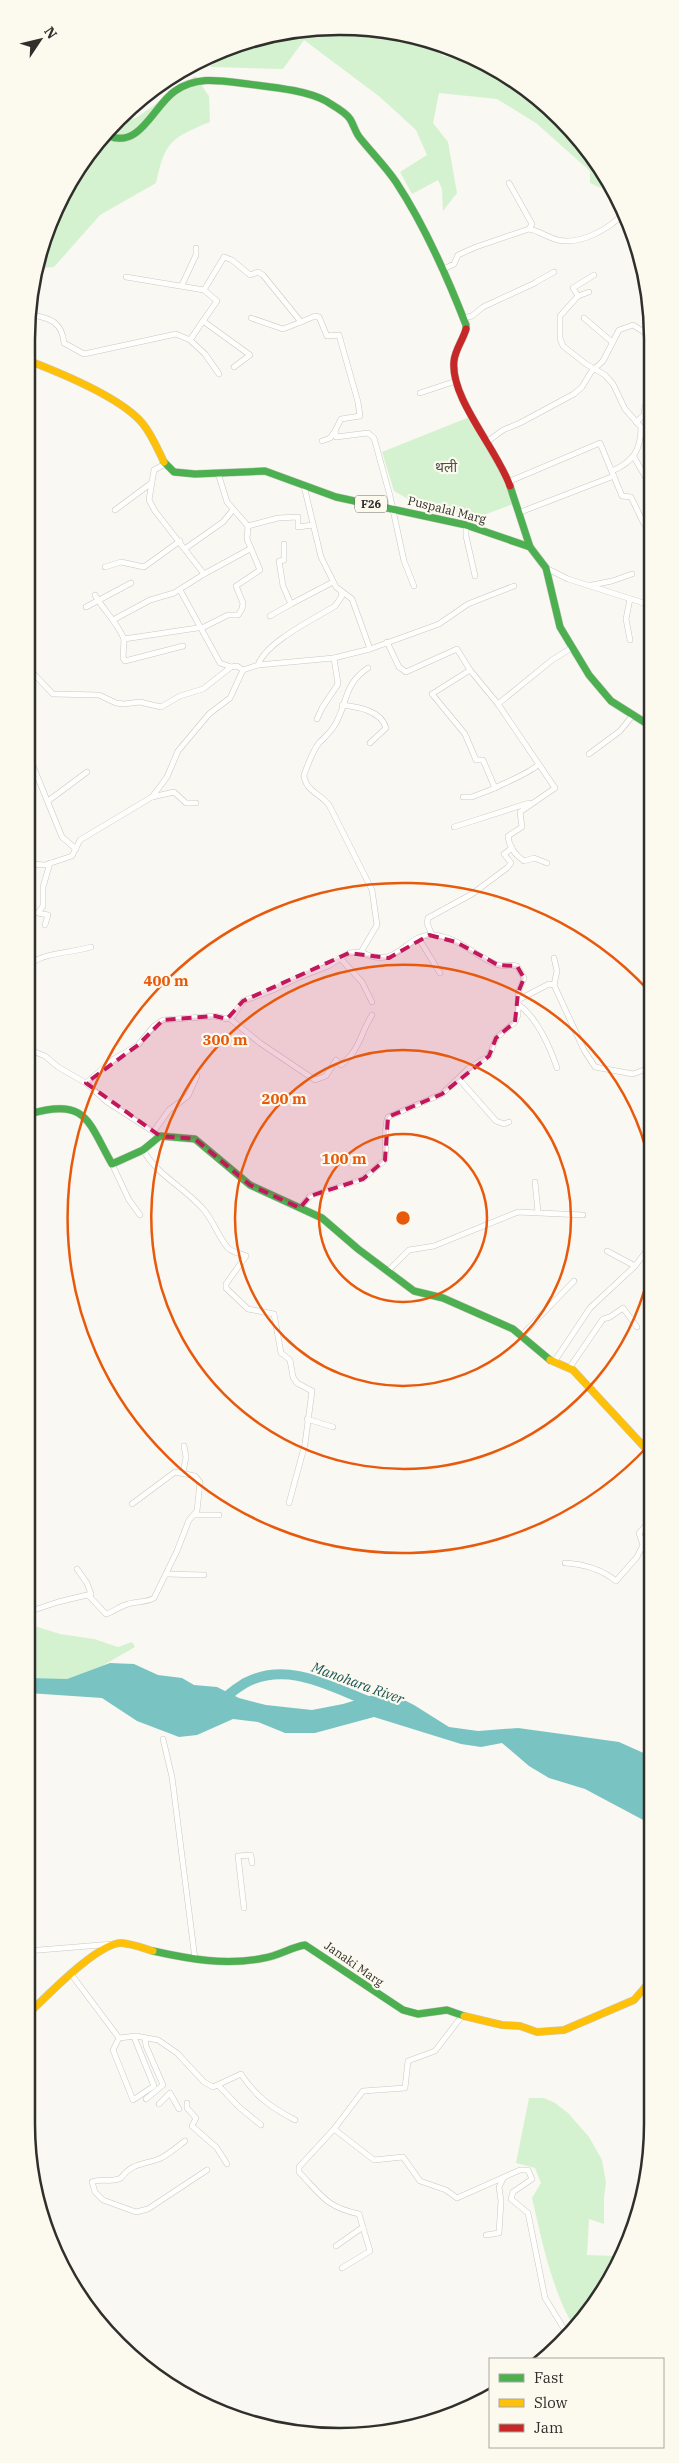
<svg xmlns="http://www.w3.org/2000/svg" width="679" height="2463" font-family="'IBM Plex Serif','Noto Sans Devanagari',serif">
<rect width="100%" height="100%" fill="#f9f8f2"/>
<g fill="#d5f2d0">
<polygon points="278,32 388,32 433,45 443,56 474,60 496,68 575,133 604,177 601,188 590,183 590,171 536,123 497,99 439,93 433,123 448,142 457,193 443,211 442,189 438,180 412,194 400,172 427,155 416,130 380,97 304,40 283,69 211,67 208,61"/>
<path d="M 195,76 L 209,96 L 210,122 C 171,138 165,141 156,183 L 100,215 L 54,267 L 43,268 L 38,265 L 79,166 L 124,120 L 136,118 Z"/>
<polygon points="472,416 506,480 513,504 476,518 408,499 394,491 382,452"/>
<polygon points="28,1624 60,1634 94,1639 118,1647 132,1642 135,1647 102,1666 67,1679 30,1680 28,1678"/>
<path d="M 529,2098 L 544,2098 L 555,2103 L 568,2113 L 589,2137 L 602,2160 L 606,2182 L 604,2198 L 604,2224 L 589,2219 L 587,2255 L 615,2256 L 618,2262 L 611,2280 L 572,2324 C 551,2286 542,2241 532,2198 L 541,2183 L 535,2168 L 516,2163 Z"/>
</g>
<polygon fill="#79c4c2" points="110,1663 134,1664 158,1675 182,1678 194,1685 217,1687 239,1698 266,1705 312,1710 343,1704 386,1691 414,1705 449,1727 478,1731 518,1728 569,1735 619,1742 648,1755 647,1822 585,1789 549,1778 529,1766 502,1743 481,1747 461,1744 374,1717 315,1733 285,1733 258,1722 233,1719 197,1735 179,1737 137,1721 102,1698 28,1693 28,1678 67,1679"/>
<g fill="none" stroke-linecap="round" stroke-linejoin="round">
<path stroke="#79c4c2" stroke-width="10" d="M 222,1702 C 227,1694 237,1688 245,1683 C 289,1660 332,1688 373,1703"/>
<defs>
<g id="street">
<path d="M 529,229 C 540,231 548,238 558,240 C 581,245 609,229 624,213"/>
<polyline points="444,269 454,264 458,255 476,247 529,229 532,224 509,183"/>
<path d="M 594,275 L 573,288 L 578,296 L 560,316 L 560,338 L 563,346 L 586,364 L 605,375 L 613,384 L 625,409 L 641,427 C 641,450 633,462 612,471"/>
<polyline points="126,277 204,290"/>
<polyline points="536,282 554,272"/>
<polyline points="182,285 196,255 196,248"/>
<polyline points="578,296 589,292"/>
<path d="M 32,315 C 50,318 62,322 64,343 L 84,354 L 176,334 L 190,340"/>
<polyline points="251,318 283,329 301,322"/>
<polyline points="464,318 472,316 483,307 535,283"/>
<polyline points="584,318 612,342"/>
<polyline points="203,321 190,340 205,354 219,374"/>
<polyline points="234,367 250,355 203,321 217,301 204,290 224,257 232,260 250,275 258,272 263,275 301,322 315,316 319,317 327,336 339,335 358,402 360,416 341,419 335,431 336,437 368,433 374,438 390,496 404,561 414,586"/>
<polyline points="420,393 456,381"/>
<polyline points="636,422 644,415 645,406 650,402"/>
<polyline points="322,441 330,438 335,431"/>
<polyline points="488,441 503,430 520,423 574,394 582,387 591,372 603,361 619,330 633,325 644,332 650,339"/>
<polyline points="634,457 650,485"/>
<polyline points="165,464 154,470 149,500 155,511 204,574"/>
<polyline points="218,473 227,502 248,526"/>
<polyline points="508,482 600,443 622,496 631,497 644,524 650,529"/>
<polyline points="304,486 321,557 336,587 352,599 370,649"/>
<polyline points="115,510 150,484"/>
<polyline points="518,513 614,476"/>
<polyline points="466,525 466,536 475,576"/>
<polyline points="284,544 284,560 279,561 283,586 291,604 333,582"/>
<polyline points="186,548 223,522 232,511"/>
<polyline points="105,567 121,562 144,567 180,541"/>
<polyline points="546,568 568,579 650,605"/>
<polyline points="592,585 612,581 632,574"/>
<polyline points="180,590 220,663 231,667"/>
<path d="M 95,595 C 104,611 117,622 124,639 L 204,627 L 228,615 L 238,615 L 242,609 L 243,603 L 236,586 L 260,570 L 247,539 L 248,526 L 278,518 L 298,517 L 298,527 L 313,525"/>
<polyline points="630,599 626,619 630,640"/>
<polyline points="86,607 131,583"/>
<polyline points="270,616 291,604"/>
<polyline points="113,620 150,600 174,593 204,574 250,549"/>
<polyline points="124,639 123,658 125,661 183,646"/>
<path d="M 387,642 L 399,667 L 406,672 L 457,649 L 470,670 L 498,704 L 555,788 L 520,812 L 522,827 L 508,836 C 509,847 515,855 524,861 L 534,858 L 547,863"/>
<path d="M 258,665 C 266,642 314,619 335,606 L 342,596 L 341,592"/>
<path d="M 470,670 L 432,694 L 465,734 L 476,760 L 483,760 L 495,788 C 507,782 529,773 538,765"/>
<polyline points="31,671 53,694 99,695 116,703 124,704 140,702 161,707 180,696 203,689 231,667 237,666 243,670"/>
<polyline points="498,704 552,660 573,647"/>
<path d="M 342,705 C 357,707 381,710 386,728 L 370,743"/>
<polyline points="317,719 322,708 338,684 334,658"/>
<polyline points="589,754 620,731 633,715"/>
<polyline points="31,761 62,837 76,849"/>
<polyline points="152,797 174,792 186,803 196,803"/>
<polyline points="463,797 472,797 495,788"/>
<polyline points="48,801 87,772"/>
<polyline points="454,827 529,803"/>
<polyline points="30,864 45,865 72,856 80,840 152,797 167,777 178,751 209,714 230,698 243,670 258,665 334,658 370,649 439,624 468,604 514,586"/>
<polyline points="45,925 48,915 38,913 43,906 43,887 50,863"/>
<polyline points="432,935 427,923 428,918 472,894 507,868 511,863 504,854 512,848"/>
<polyline points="419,939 440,973"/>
<polyline points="340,958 362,982 372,1002"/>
<path d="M 30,964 C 45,952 72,953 91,947"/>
<polyline points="554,985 557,971 554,958"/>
<polyline points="518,1000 549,984 554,985 584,1050 595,1067 633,1074 649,1068"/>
<path d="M 519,1005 C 537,1018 550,1047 557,1068"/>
<path d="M 229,1018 L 260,1043 L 315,1080 L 326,1076 L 336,1060 L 341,1065 C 360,1050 360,1034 372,1015"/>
<polyline points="30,1050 45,1056 58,1067 86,1083 107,1102 160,1136"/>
<polyline points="459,1079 496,1121 504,1124 509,1122"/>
<path d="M 86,1083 L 114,1059 L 138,1045 L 154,1026 L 163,1020 L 215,1016 L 227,1019 L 233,1016 L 243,1001 L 273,990 L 295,979 L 328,966 L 349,953 L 361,952 L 377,925 L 372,890 L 329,805 C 321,794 305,791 304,775 C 308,764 312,752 319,743 C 325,737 332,731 336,723 C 348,701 344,684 368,668"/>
<polyline points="154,1131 169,1110 188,1096 197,1076"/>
<path d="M 143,1150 C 158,1176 184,1187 203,1209 C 214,1221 218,1237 228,1248 C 233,1253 240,1253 246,1256 L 226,1284 L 226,1288 L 248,1309 L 274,1314 L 281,1353 L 290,1360 L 293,1377 L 297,1383 L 312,1391 L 305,1444 L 289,1503"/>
<polyline points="112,1164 129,1200 140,1215"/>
<polyline points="535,1182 538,1212"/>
<path d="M 300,1208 L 310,1196 L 363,1179 L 385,1160 C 387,1144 383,1129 388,1117 L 442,1094 L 469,1068 L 489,1056 L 496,1038 L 515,1022 L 518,1015 L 518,993 L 524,978 L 517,966 C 511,964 504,967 498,965 C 476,957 456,935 431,935 C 404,935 398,971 361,952"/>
<polyline points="607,1251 635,1266"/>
<polyline points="389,1270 409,1250 434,1246 518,1212 583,1215"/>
<polyline points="522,1335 574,1281"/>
<polyline points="554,1362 590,1308 635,1266 648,1249"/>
<polyline points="570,1367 603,1319 610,1317 623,1308 637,1327"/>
<polyline points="307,1419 333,1427"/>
<polyline points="183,1472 186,1457 184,1446"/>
<polyline points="195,1515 219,1515"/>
<path d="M 565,1563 C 584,1564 601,1569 616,1581 L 637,1557 L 643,1545 L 639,1533 L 648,1523"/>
<polyline points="167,1574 204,1575"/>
<path d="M 89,1596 L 106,1614 C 114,1612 118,1607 125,1605 C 135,1601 146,1603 154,1598 L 177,1551 L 189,1520 L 197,1511 L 200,1482 L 195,1476 L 175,1472 L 132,1504"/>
<polyline points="28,1612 58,1602 91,1594 87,1583 77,1569"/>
<polyline points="163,1739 172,1777 195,1959"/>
<polyline points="244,1908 238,1856 251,1855 252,1863"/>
<polyline points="27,1951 113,1944"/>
<path d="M 71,1974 L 119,2038 L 136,2036 L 158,2040 L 177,2053 L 204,2082 L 213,2087 L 241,2074 C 255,2096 272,2108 295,2120"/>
<polyline points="119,2038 113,2050 133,2100 154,2086 134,2037"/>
<polyline points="145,2038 146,2046 163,2085 146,2099"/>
<polyline points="218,2085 239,2107 261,2125"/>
<polyline points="187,2103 187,2108 196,2118 192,2126 217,2148 227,2164"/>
<polyline points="159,2104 170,2093 179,2109"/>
<polyline points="334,2129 374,2160 403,2157 420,2181 446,2190 457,2198 520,2170 528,2170 532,2179 513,2192 511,2199 528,2213 545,2298 566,2332"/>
<path d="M 185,2141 C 177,2147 168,2155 159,2159 C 142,2165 132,2163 121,2178 C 111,2183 102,2178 92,2182 L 95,2192 L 103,2200 L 136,2212 L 148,2209 L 207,2170"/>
<polyline points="486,2235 499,2233 501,2201 499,2187 504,2177"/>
<polyline points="336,2246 363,2227"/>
<path d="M 342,2268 L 370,2251 L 359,2214 C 326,2207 322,2196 299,2172 L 299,2167 L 334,2129 L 363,2091 L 405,2088 L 408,2061 L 435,2051 L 462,2016"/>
</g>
<g id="fast">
<path d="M 109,136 C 140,149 154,105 175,91 C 198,75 222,81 248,84 C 271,87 306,90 326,101 C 332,105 346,112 350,119 C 354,125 355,132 360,138 C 372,153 386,167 396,182 C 425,226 447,276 466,325 L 466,329"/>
<polyline points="164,462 174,472 195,474 265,471 336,497 466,525 530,547 546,568 560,627 589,675 611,701 649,725"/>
<polyline points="510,486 530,547"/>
<path d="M 30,1114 C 87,1097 88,1122 112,1164 L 143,1150 L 160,1136 L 195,1139 L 250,1185 L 322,1218 L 358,1249 L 414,1291 L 443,1298 L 513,1329 L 550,1360"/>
<path d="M 153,1951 C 189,1959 227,1966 264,1958 C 279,1956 291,1947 305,1945 L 403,2010 L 418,2014 L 447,2010 L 464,2016"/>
</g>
<g id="slow">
<path d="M 32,362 C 63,374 123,399 143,424 C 152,435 158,450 164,462"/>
<polyline points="550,1360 573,1370 648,1451"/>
<path d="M 27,2015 C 45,1998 98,1942 122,1943 C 132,1944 143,1948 153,1951"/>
<polyline points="464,2016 502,2025 520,2026 537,2032 564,2030 634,2000 647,1985"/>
</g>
<path id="jam" d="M 466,329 C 463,340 455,350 454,361 C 450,398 497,449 510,486"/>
</defs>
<use href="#street" stroke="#c9c8c3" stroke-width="6"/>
<use href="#fast" stroke="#c9c8c3" stroke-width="8"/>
<use href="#slow" stroke="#c9c8c3" stroke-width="8"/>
<use href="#jam" stroke="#c9c8c3" stroke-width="8"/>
<use href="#street" stroke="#fefefd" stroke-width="5"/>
<use href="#fast" stroke="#4caf50" stroke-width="7"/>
<use href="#slow" stroke="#ffc107" stroke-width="7"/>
<use href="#jam" stroke="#c62828" stroke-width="7"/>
</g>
<path fill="#c2185b" fill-opacity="0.2" stroke="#c2185b" stroke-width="4" stroke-dasharray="10 6" stroke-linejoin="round" d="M 429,935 L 456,942 L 498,965 L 517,966 L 524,978 L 518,993 L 515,1022 L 496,1038 L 489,1056 L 442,1094 L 388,1117 L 385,1160 L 363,1179 L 310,1196 L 300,1208 L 250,1185 L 195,1139 L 160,1136 L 86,1083 L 138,1045 L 163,1020 L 215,1016 L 227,1019 L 243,1001 L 349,953 L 389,958 Z"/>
<g fill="none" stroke="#e8590c" stroke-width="2.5">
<circle cx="403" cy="1218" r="84"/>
<circle cx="403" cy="1218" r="168"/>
<path d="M648 1277A252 252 0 1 1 649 1161"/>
<path d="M648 1446A335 335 0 1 1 648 990"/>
</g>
<g text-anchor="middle" stroke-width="4.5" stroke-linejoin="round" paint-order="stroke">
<rect fill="#fcf9ef" stroke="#6d6c66" stroke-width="1" x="355" y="495.5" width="32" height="17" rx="4"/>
<g font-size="11" font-weight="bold" fill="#302f2b">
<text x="371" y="508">F26</text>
</g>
<g font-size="12" fill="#302f2b" stroke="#fcf9ef">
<text transform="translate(447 510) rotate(14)" y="4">Puspalal Marg</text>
<text transform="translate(354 1964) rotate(35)" y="4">Janaki Marg</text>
</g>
<g font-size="14" fill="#514f46" stroke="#fcf9ef">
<text x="446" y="472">थली</text>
</g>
<g font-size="14" font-style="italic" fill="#1a5657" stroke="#fcf9ef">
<text transform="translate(358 1683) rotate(20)" y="5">Manohara River</text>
</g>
</g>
<path d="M0 0H679V2463H0ZM339 35H340A304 304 0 0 1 644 339V2124A304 304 0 0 1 340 2428H339A304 304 0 0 1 35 2124V339A304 304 0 0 1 339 35Z" fill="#fcf9ef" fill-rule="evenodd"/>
<path fill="none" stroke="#302f2b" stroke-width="2.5" d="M339 35H340A304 304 0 0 1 644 339V2124A304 304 0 0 1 340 2428H339A304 304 0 0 1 35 2124V339A304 304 0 0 1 339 35Z"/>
<circle cx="403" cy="1218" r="8" fill="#e8590c" stroke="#fcf9ef" stroke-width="2.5"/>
<g font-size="15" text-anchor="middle" font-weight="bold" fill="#e8590c" stroke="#fcf9ef" stroke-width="4.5" stroke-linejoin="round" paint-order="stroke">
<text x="166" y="986">400 m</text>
<text x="225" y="1045">300 m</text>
<text x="284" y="1104">200 m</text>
<text x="344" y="1164">100 m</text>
</g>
<rect x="489" y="2358" width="175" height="90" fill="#fcf9ef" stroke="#aaa8a1"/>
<rect x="499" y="2374" width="25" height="8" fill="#4caf50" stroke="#aaa8a1"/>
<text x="534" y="2383" font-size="15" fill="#302f2b">Fast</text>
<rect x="499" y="2399" width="25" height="8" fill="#ffc107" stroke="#aaa8a1"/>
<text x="534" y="2408" font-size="15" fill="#302f2b">Slow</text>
<rect x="499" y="2424" width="25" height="8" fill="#c62828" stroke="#aaa8a1"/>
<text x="534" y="2433" font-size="15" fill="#302f2b">Jam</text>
<g transform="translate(40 40) rotate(55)" stroke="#fcf9ef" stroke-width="4" paint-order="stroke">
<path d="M0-4L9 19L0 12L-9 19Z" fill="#302f2b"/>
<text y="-8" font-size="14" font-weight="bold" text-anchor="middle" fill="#302f2b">N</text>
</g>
</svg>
